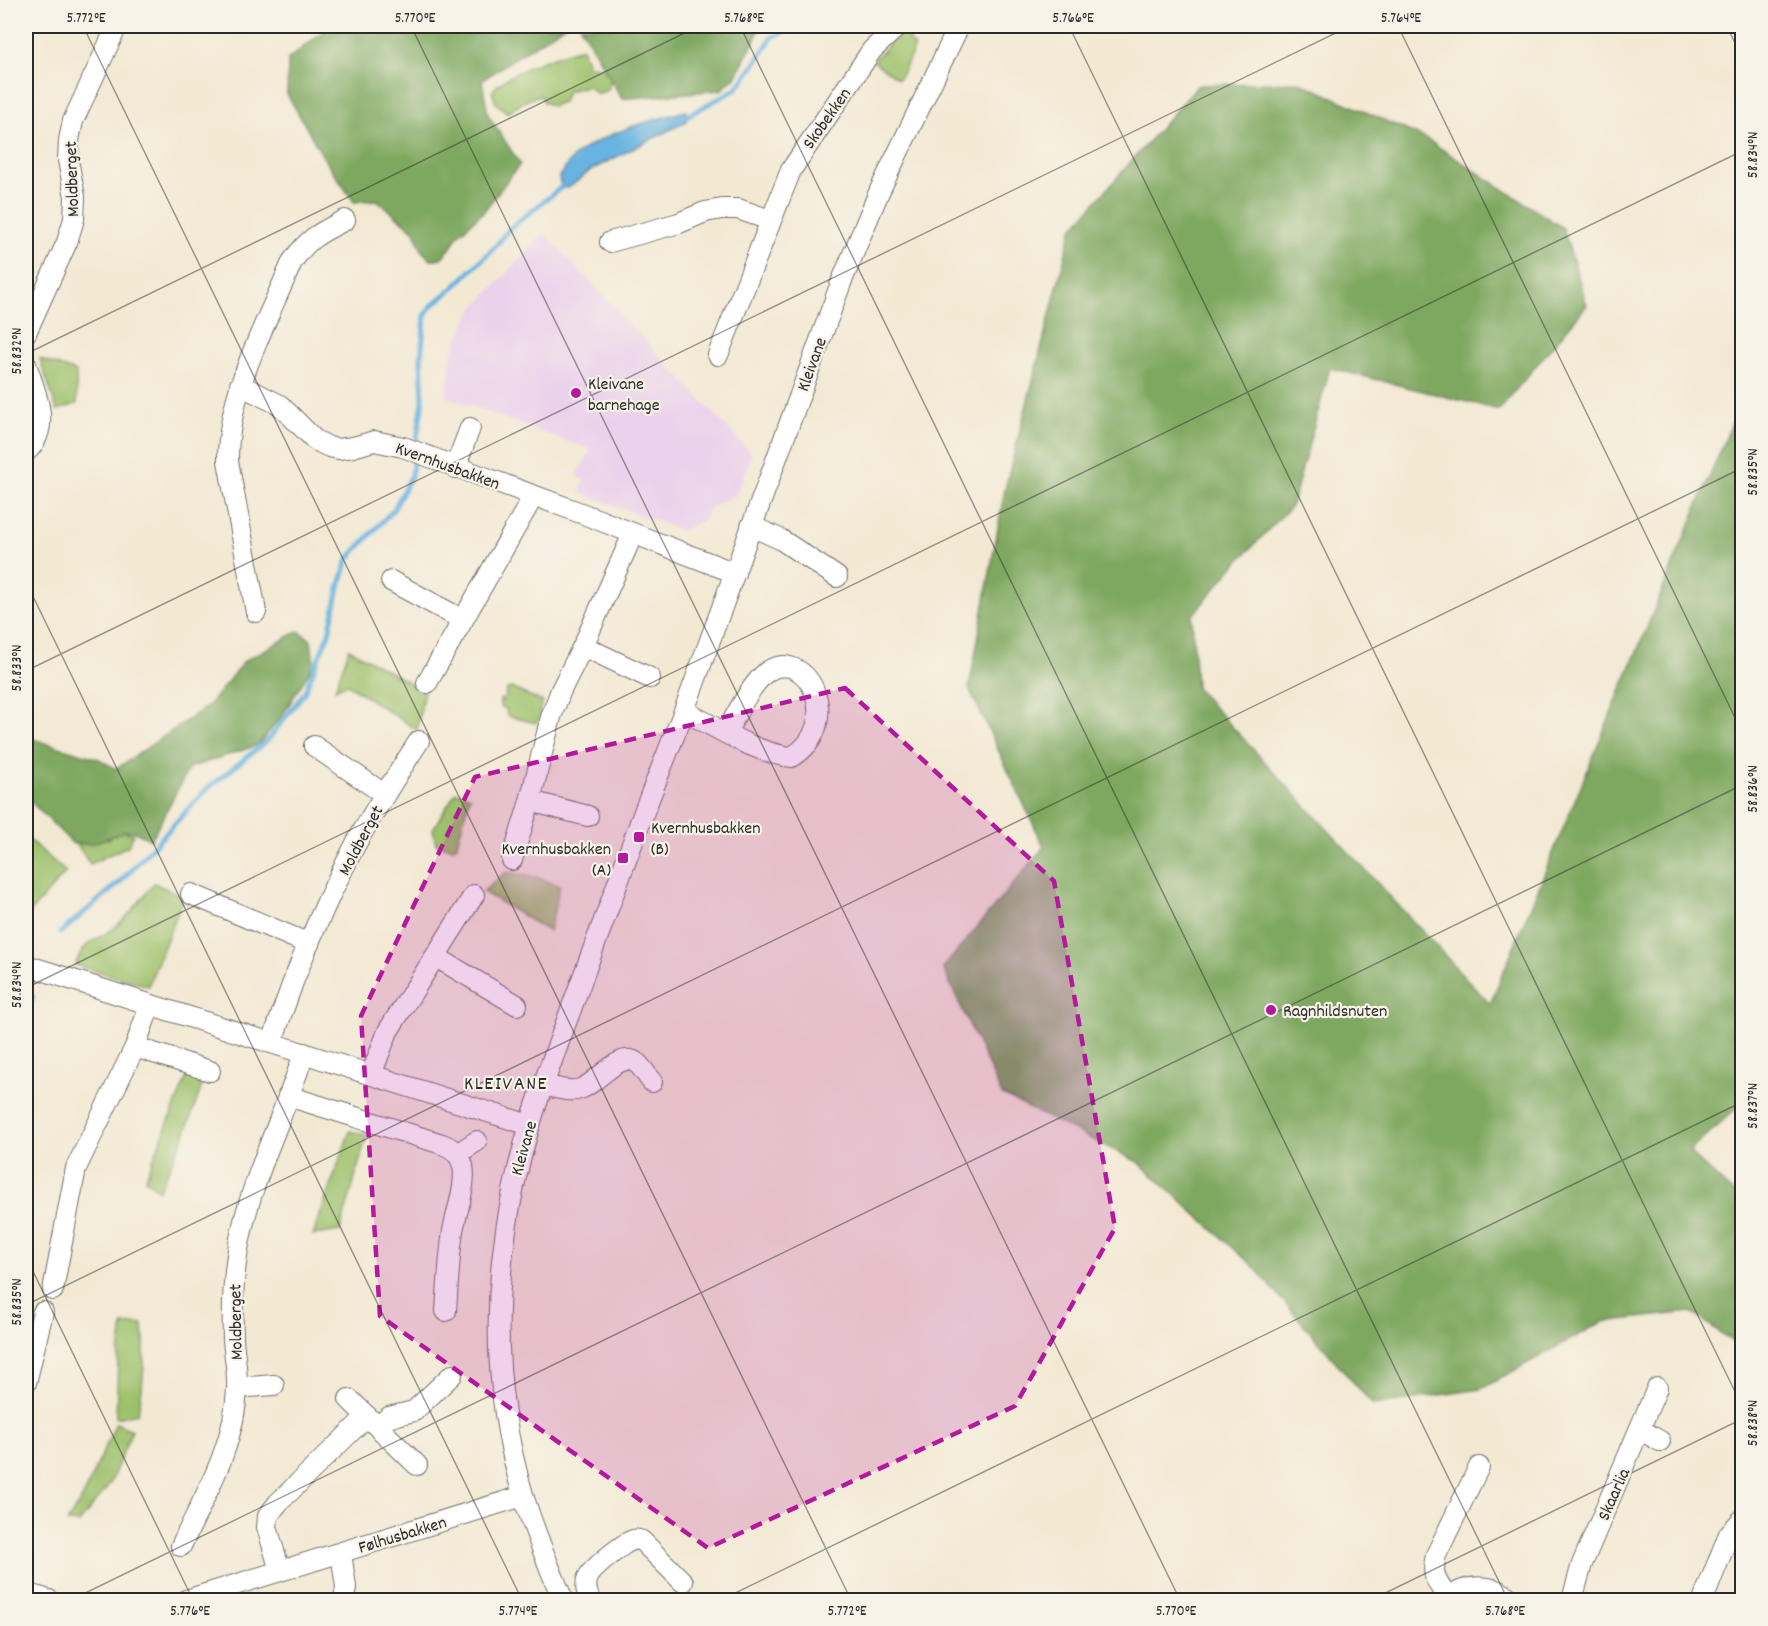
<svg xmlns="http://www.w3.org/2000/svg" width="1768" height="1626" font-family="Dekko,sans-serif">
<rect width="100%" height="100%" fill="#f7f3e8"/>
<filter id="ink" filterUnits="userSpaceOnUse"><feTurbulence type="fractalNoise" baseFrequency=".0167" numOctaves="2"/><feDisplacementMap in="SourceGraphic" scale="12" xChannelSelector="R" yChannelSelector="G"/><feConvolveMatrix kernelMatrix="1 2 1 2 8 2 1 2 1" color-interpolation-filters="sRGB"/></filter>
<filter id="wash" filterUnits="userSpaceOnUse"><feTurbulence type="fractalNoise" baseFrequency=".008" numOctaves="4" result="noise"/><feDisplacementMap in="SourceGraphic" scale="24" xChannelSelector="R" yChannelSelector="G"/><feGaussianBlur stdDeviation="1.35" result="paint"/><feColorMatrix in="noise" values="0 0 0 0 0 0 0 0 0 0 0 0 0 0 0 0 0 1.4 0 .05"/><feComposite in="paint" operator="in"/></filter>
<g filter="url(#wash)">
<rect width="100%" height="100%" fill="#f3e9d3"/>
<polygon fill="#ebd1eb" points="544,233 752,454 736,495 709,508 704,520 682,531 580,493 584,480 576,476 591,450 446,397 451,358 458,338 465,323 475,307"/>
<g fill="#9dc16b" stroke="#64764b" stroke-width="1.5">
<polygon points="903,30 908,35 909,41 915,47 902,74 898,79 873,61"/>
<path d="M 582,48 L 589,67 L 596,66 L 607,72 L 611,79 L 608,90 L 597,94 L 588,86 L 567,91 L 563,102 L 552,106 L 544,102 L 540,95 L 525,101 L 508,113 L 496,103 L 492,92 C 501,74 562,53 582,48 Z"/>
<polygon points="40,359 76,372 77,404 57,410"/>
<polygon points="349,649 424,691 417,730 347,684 335,689"/>
<polygon points="511,688 543,702 539,712 543,714 536,723 508,716 506,713 507,709 500,707 500,699 504,700 507,689"/>
<polygon points="456,792 470,796 456,847 453,848 436,844 433,829"/>
<polygon points="114,828 134,835 128,846 90,864 76,843 92,837 110,839"/>
<polygon points="26,837 66,872 28,915 26,913"/>
<polygon points="506,872 535,877 560,886 549,931 483,892"/>
<path d="M 154,883 L 184,897 L 148,986 L 75,965 C 86,939 91,944 111,930 C 128,918 141,899 154,883 Z"/>
<polygon points="188,1074 205,1077 185,1134 159,1190 145,1179"/>
<polygon points="350,1131 367,1135 340,1231 313,1235"/>
<path d="M 143,1324 C 146,1354 144,1383 138,1413 L 116,1418 L 118,1360 L 123,1325 Z"/>
<polygon points="116,1423 132,1430 110,1484 79,1523 67,1522 83,1497"/>
</g>
<g fill="#7ea75f" stroke="#546945" stroke-width="1.5">
<polygon points="330,26 564,26 482,80 488,115 520,164 484,211 458,235 450,249 441,258 431,260 422,251 414,231 377,200 354,202 325,160 287,94 288,59"/>
<polygon points="580,26 760,26 754,42 735,77 721,90 622,99"/>
<polygon points="1299,82 1426,139 1563,228 1587,305 1499,410 1330,368 1292,505 1232,568 1192,616 1196,688 1490,1004 1742,399 1742,1103 1689,1152 1742,1201 1742,1348 1691,1312 1602,1322 1481,1389 1373,1405 1254,1267 1138,1162 1002,1095 943,968 1044,847 969,688 1005,489 1072,229 1198,85"/>
<polygon points="299,631 311,640 314,664 282,716 258,745 189,768 151,840 135,832 125,831 91,844 73,844 26,797 26,737 99,759 116,769 209,705 244,661"/>
</g>
<path fill="#67b3e0" stroke="#496f86" stroke-width="1.5" d="M 686,111 L 687,121 L 591,170 L 571,186 L 565,188 L 560,183 L 559,176 C 565,169 570,159 577,154 C 608,131 649,121 686,111 Z"/>
<g fill="none" stroke-linecap="round" stroke-linejoin="round">
<g stroke="#67b3e0" stroke-width="5">
<polyline points="683,118 736,89 751,70 772,37 782,33 789,26"/>
<polyline points="60,933 119,883 207,789 268,740 304,693 329,633 339,588 348,559 394,509 411,476 423,401 421,358 425,316 430,307 451,290 495,247 509,229 568,182"/>
<polyline points="26,1011 33,997"/>
</g>
</g>
</g>
<g filter="url(#ink)">
<g fill="none" stroke-linecap="round" stroke-linejoin="round">
<defs>
<g id="minor">
<polyline points="610,242 679,223 705,212 722,209 738,209 770,220"/>
<polyline points="26,333 67,242 74,219 75,197 68,160 69,140 73,121 117,26"/>
<polyline points="718,355 791,170 872,50 898,26"/>
<path d="M 26,364 C 35,392 53,427 26,452"/>
<polyline points="240,385 280,405 315,440 329,447 339,449 353,447 374,441 403,447 581,513 735,573"/>
<polyline points="455,468 470,428"/>
<polyline points="751,526 780,539 837,577"/>
<polyline points="391,581 463,620"/>
<path d="M 256,612 L 228,461 C 227,393 266,324 292,262 C 309,237 320,233 345,220"/>
<polyline points="583,646 650,678"/>
<polyline points="427,683 533,497"/>
<path d="M 684,711 C 718,728 754,753 792,757 C 845,725 808,646 768,671 C 753,681 735,716 727,732"/>
<polyline points="314,746 384,794"/>
<polyline points="530,801 588,816"/>
<polyline points="512,860 530,801 551,717 561,690 583,646 633,534"/>
<polyline points="191,894 309,944"/>
<polyline points="436,957 517,1005"/>
<polyline points="26,965 529,1125"/>
<path d="M 272,1043 C 292,979 319,915 350,855 C 370,816 395,778 419,741"/>
<polyline points="135,1047 210,1071"/>
<polyline points="371,1075 388,1031 474,895"/>
<path d="M 543,1085 C 554,1087 569,1093 580,1089 C 596,1085 620,1049 637,1063 C 643,1068 647,1076 652,1082"/>
<path d="M 288,1096 L 442,1144 C 453,1148 460,1154 463,1166 C 467,1184 456,1213 453,1231 C 449,1257 448,1284 446,1311"/>
<polyline points="457,1154 477,1141"/>
<polyline points="53,1290 76,1168 135,1047 150,1005"/>
<polyline points="26,1383 43,1312"/>
<polyline points="237,1388 274,1385"/>
<polyline points="349,1399 417,1465"/>
<polyline points="378,1426 389,1417 414,1411 452,1375"/>
<polyline points="1641,1430 1660,1441"/>
<path d="M 181,1546 C 205,1495 235,1446 237,1388 C 238,1372 234,1355 233,1338 C 232,1305 233,1272 240,1239 C 253,1174 284,1116 304,1053"/>
<polyline points="341,1553 346,1587 344,1600"/>
<polyline points="280,1571 267,1527 268,1516 278,1503 367,1416"/>
<polyline points="26,1593 49,1600"/>
<path d="M 1448,1598 C 1436,1581 1431,1576 1436,1555 L 1479,1467"/>
<polyline points="186,1600 523,1496"/>
<path d="M 563,1600 C 549,1567 535,1533 524,1498 C 482,1360 495,1220 543,1085 L 645,809 L 684,711 L 841,283 L 879,192 L 959,26"/>
<path d="M 591,1600 C 586,1593 585,1585 588,1577 C 593,1568 623,1543 633,1540 C 638,1539 637,1539 642,1541 L 683,1582"/>
<path d="M 1445,1600 C 1465,1584 1492,1582 1512,1600"/>
<polyline points="1572,1600 1582,1564 1657,1388"/>
<polyline points="1703,1600 1729,1534 1742,1520"/>
</g>
</defs>
<use href="#minor" stroke="#716e66" stroke-width="22"/>
<use href="#minor" stroke="#fff" stroke-width="20"/>
</g>
</g>
<path fill="#b5179e" fill-opacity="0.2" stroke="#b5179e" stroke-width="4.5" stroke-dasharray="12 8" stroke-linejoin="round" d="M 845,688 L 1054,881 L 1115,1228 L 1015,1406 L 708,1548 L 380,1316 L 361,1016 L 475,777 Z"/>
<path fill="none" stroke="#2b2b2b" stroke-width="1.5" stroke-opacity="0.45" d="M 83,26 L 851,1600M 411,26 L 1180,1600M 740,26 L 1508,1600M 1069,26 L 1742,1406M 1398,26 L 1742,732M 1727,26 L 1742,58M 26,37 L 49,26M 26,354 L 699,26M 26,582 L 522,1600M 26,671 L 1350,26M 26,988 L 1742,151M 26,1257 L 193,1600M 26,1305 L 1742,468M 71,1600 L 1742,785M 721,1600 L 1742,1102M 1371,1600 L 1742,1419"/>
<g fill="#b5179e" stroke="#f7f3e8" stroke-width="2">
<circle cx="576" cy="393" r="6"/>
<rect x="633" y="831" width="12" height="12" rx="3"/>
<rect x="617" y="852" width="12" height="12" rx="3"/>
<circle cx="1271" cy="1010" r="6"/>
</g>
<g text-anchor="middle" stroke-width="4.5" stroke-linejoin="round" paint-order="stroke">
<g font-size="18" fill="#2b2b2b" stroke="#f7f3e8">
<text transform="translate(826 118) rotate(-55)" y="6">Skobekken</text>
<text transform="translate(71 179) rotate(-92)" y="6">Moldberget</text>
<text transform="translate(811 364) rotate(-70)" y="6">Kleivane</text>
<text transform="translate(448 465) rotate(20)" y="6">Kvernhusbakken</text>
<text transform="translate(360 840) rotate(-62)" y="6">Moldberget</text>
<text transform="translate(523 1148) rotate(-74)" y="6">Kleivane</text>
<text transform="translate(235 1322) rotate(-91)" y="6">Moldberget</text>
<text transform="translate(1613 1494) rotate(-66)" y="6">Skaarlia</text>
<text transform="translate(402 1534) rotate(-17)" y="6">Følhusbakken</text>
</g>
<g font-size="18" fill="#2b2b2b" stroke="#f7f3e8" text-anchor="start">
<text x="588" y="389">Kleivane<tspan x="588" dy="21">barnehage</tspan></text>
<text x="651" y="833">Kvernhusbakken<tspan x="651" dy="21">(B)</tspan></text>
<text x="611" y="854" text-anchor="end">Kvernhusbakken<tspan x="611" dy="21">(A)</tspan></text>
<text x="1283" y="1016">Ragnhildsnuten</text>
</g>
<g font-size="20" letter-spacing="1.5" fill="#2b2b2b" stroke="#f7f3e8">
<text x="506" y="1089">KLEIVANE</text>
</g>
</g>
<rect width="1768" height="1626" fill="none" stroke="#f7f3e8" stroke-width="66"/>
<rect x="33" y="33" width="1702" height="1560" fill="none" stroke="#2b2b2b" stroke-width="2"/>
<g font-size="15" text-anchor="middle" fill="#2b2b2b">
<text x="86" y="22">5.772°E</text>
<text x="415" y="22">5.770°E</text>
<text x="744" y="22">5.768°E</text>
<text x="1073" y="22">5.766°E</text>
<text x="1401" y="22">5.764°E</text>
<text transform="translate(1752 155) rotate(-90)" y="5">58.834°N</text>
<text transform="translate(16 351) rotate(-90)" y="5">58.832°N</text>
<text transform="translate(1752 472) rotate(-90)" y="5">58.835°N</text>
<text transform="translate(16 668) rotate(-90)" y="5">58.833°N</text>
<text transform="translate(1752 789) rotate(-90)" y="5">58.836°N</text>
<text transform="translate(16 985) rotate(-90)" y="5">58.834°N</text>
<text transform="translate(1752 1106) rotate(-90)" y="5">58.837°N</text>
<text transform="translate(16 1302) rotate(-90)" y="5">58.835°N</text>
<text transform="translate(1752 1423) rotate(-90)" y="5">58.838°N</text>
<text x="190" y="1615">5.776°E</text>
<text x="518" y="1615">5.774°E</text>
<text x="847" y="1615">5.772°E</text>
<text x="1176" y="1615">5.770°E</text>
<text x="1505" y="1615">5.768°E</text>
</g>
</svg>
